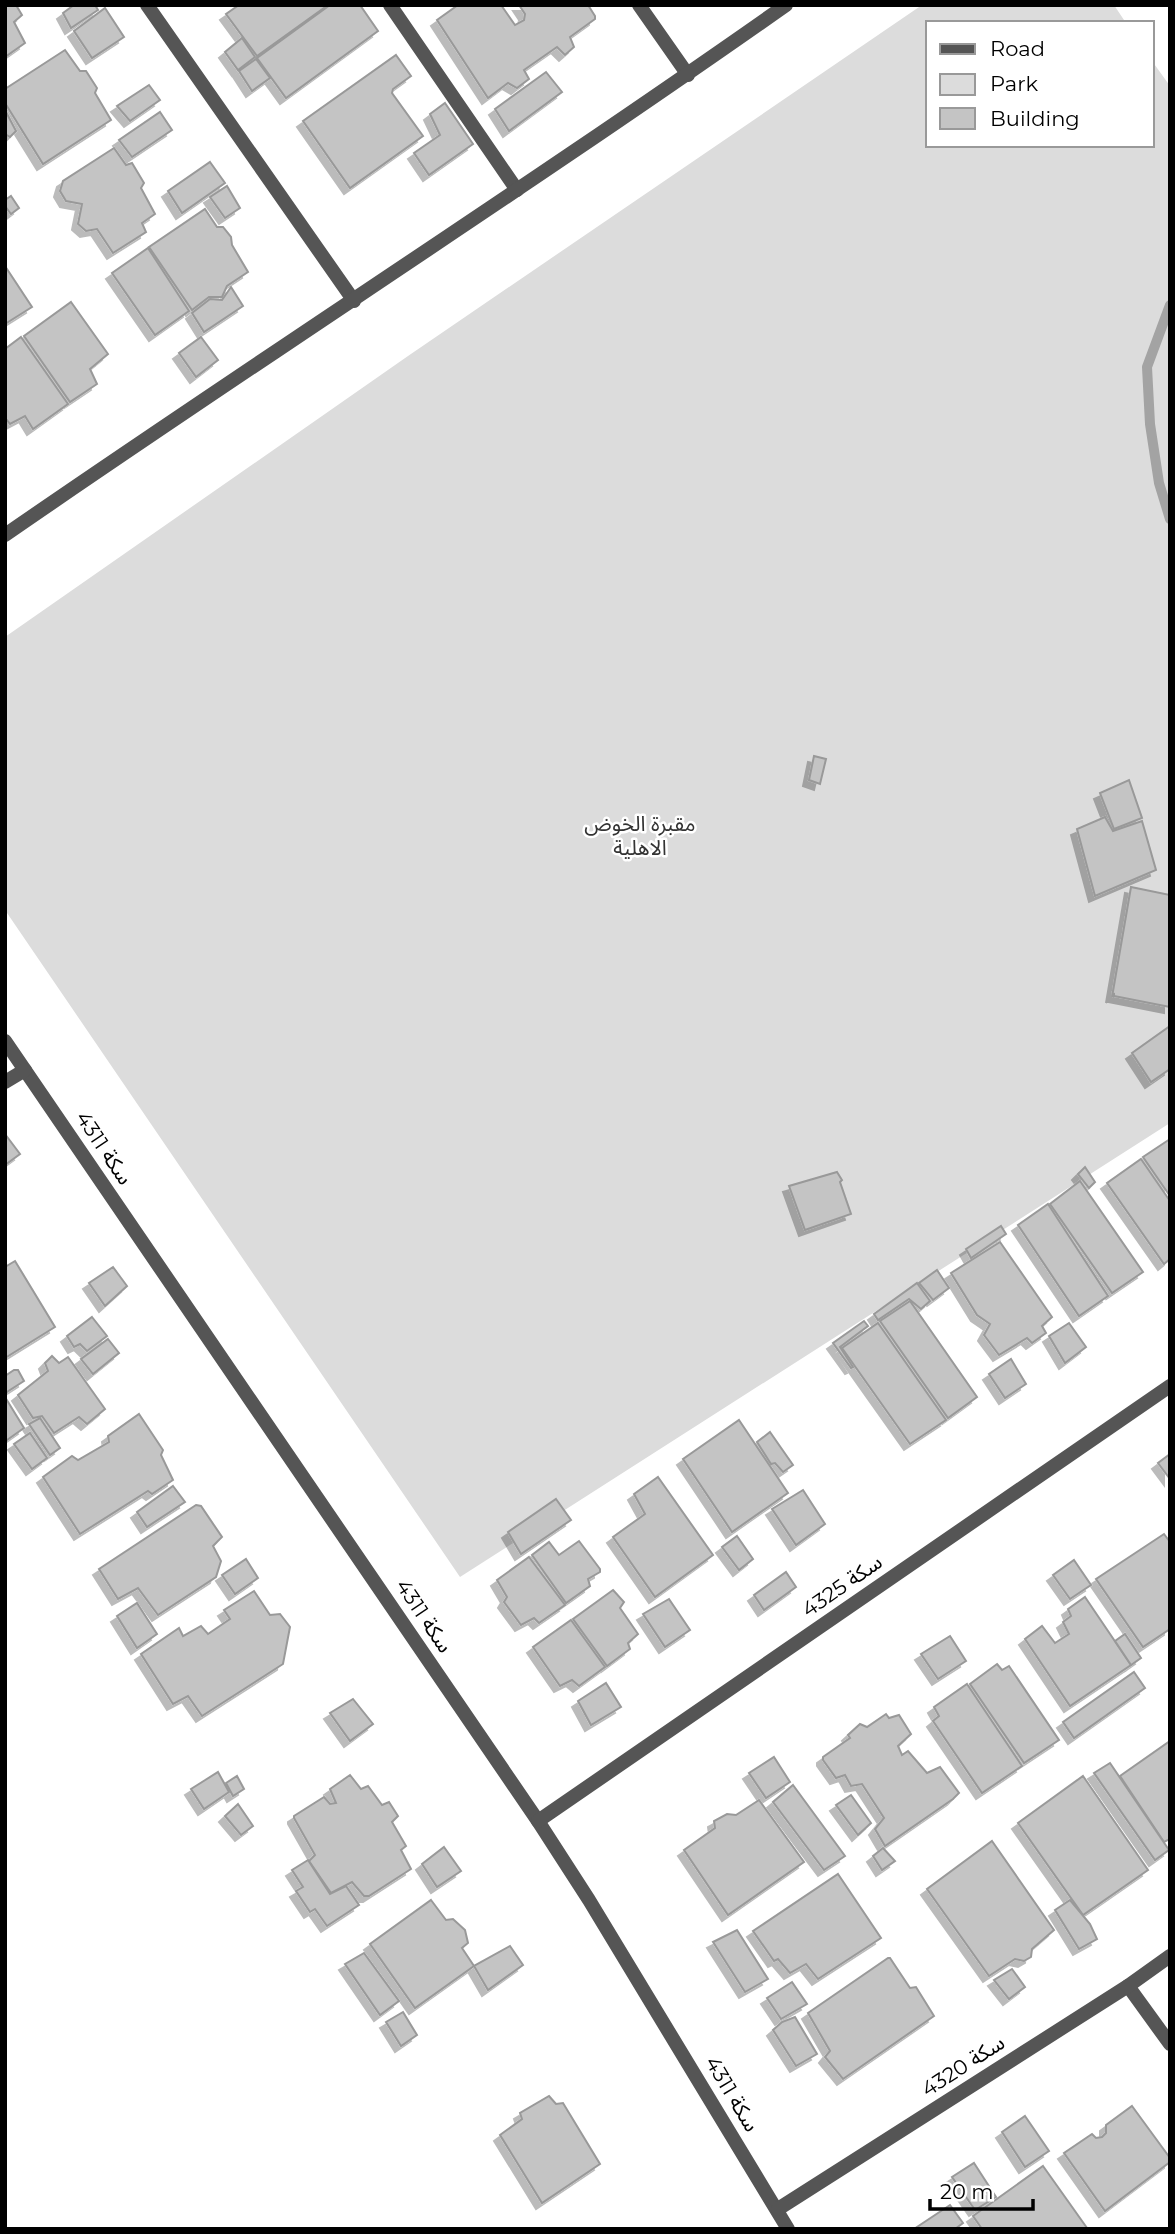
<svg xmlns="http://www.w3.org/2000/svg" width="1175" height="2234" font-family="Montserrat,'Noto Sans Arabic',sans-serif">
<defs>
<filter id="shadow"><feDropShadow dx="-6" dy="6" stdDeviation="0" flood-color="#0004"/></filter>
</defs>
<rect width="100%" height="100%" fill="#fff"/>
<polygon fill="#dcdcdc" points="922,5 1114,5 1126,23 928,23 928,145 1152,145 1152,61 1170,86 1170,1123 460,1577 5,910 5,637 408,356"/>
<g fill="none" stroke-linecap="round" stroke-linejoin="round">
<polyline stroke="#a3a3a3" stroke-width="10" points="1170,305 1147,367 1150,424 1159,483 1170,519"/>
</g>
<g fill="#c4c4c4" stroke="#999" stroke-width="2" filter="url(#shadow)">
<polygon points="5,5 16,5 22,15 14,22 25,43 5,57"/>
<polygon points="74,5 95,5 98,10 71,28 63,13"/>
<polygon points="239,5 328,5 257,56 226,14"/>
<polygon points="330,5 360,5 378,31 286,98 257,58"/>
<polygon points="458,5 501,5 515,25 524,20 525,14 519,5 588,5 595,16 595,19 570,37 574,47 565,55 557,47 524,70 529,79 517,88 508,83 488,98 437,20"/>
<polygon points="105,8 124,37 92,58 74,31"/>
<polygon points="242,38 255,57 238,70 225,52"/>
<polygon points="65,50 80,71 86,71 97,88 95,93 111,120 43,164 5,103 5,89"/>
<polygon points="396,55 411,76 393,89 392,93 423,136 350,188 303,121"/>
<polygon points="256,59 270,78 252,91 239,71"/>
<polygon points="546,72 562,92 509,131 495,109"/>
<polygon points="149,85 160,100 130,121 117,106"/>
<polygon points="445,103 473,144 429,175 414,153 440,135 430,114"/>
<polygon points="5,110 16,131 10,137 5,134"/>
<polygon points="160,112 172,130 132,157 119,140"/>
<polygon points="114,148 126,165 132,163 144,183 141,188 155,214 142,223 146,232 113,253 97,229 86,231 78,224 82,204 66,201 60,191 63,181"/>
<polygon points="210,162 225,183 182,213 168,191"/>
<polygon points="227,186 240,208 225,218 210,197"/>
<polygon points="11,196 19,208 11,214 5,206 5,200"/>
<polygon points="205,209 217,227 223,227 231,237 232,245 248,272 227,286 222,297 209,297 192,310 149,247"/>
<polygon points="148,248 189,311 155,335 112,273"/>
<polygon points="5,266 32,307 5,324"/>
<polygon points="231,287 243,306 204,332 192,313 210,299 222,300"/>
<polygon points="71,302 108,354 90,369 97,384 70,402 24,336"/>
<polygon points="21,337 68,404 33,429 25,416 10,424 5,418 5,349"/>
<polygon points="201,337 218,360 196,377 179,353"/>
<polygon points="814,756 826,759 820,784 809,780"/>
<polygon points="1129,780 1142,818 1114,829 1100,793"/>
<polygon points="1105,817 1113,831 1142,821 1156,870 1095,896 1077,829"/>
<polygon points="1131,887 1170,895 1170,1007 1114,996 1114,993 1112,997"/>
<polygon points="1170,1026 1170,1069 1151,1082 1132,1053"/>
<polygon points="5,1134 20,1154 5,1165"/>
<polygon points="1170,1139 1170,1196 1143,1157"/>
<polygon points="1141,1159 1170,1201 1170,1259 1164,1264 1107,1183"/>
<polygon points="1085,1167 1095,1182 1089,1188 1078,1174"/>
<polygon points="837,1172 842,1180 840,1182 851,1214 805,1230 789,1186"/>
<polygon points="1080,1181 1143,1272 1112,1293 1050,1204"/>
<polygon points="1048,1204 1108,1296 1079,1316 1018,1225"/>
<polygon points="1001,1226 1006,1234 971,1258 966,1249"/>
<polygon points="1000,1242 1052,1317 1042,1326 1046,1333 1032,1343 1027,1338 999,1355 984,1335 990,1324 977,1315 951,1273"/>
<polygon points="15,1261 55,1327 5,1358 5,1267"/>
<polygon points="113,1267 127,1286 105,1306 89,1283"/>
<polygon points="937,1270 949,1288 933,1300 919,1283"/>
<polygon points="917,1283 930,1301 921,1309 909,1299 878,1320 874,1314"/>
<polygon points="910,1301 977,1397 948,1418 880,1321"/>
<polygon points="92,1317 107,1336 87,1351 80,1344 74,1347 67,1336"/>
<polygon points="864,1321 868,1326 840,1347 853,1367 851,1368 833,1343"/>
<polygon points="878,1323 946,1420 910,1444 842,1348"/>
<polygon points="1069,1323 1086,1347 1065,1363 1049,1336"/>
<polygon points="108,1339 119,1353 93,1374 81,1359"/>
<polygon points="52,1356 59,1363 68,1357 105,1409 87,1424 79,1417 54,1433 42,1416 33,1418 18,1395 48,1371 45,1363"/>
<polygon points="1011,1359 1026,1384 1005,1398 989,1374"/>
<polygon points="14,1370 18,1370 24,1381 7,1392 5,1396 5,1376"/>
<polygon points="5,1397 24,1428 7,1440 5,1438"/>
<polygon points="139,1414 163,1450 161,1455 173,1480 152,1494 148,1491 80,1534 43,1477 72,1456 78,1460 109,1442 108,1436"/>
<polygon points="40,1418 60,1448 50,1455 29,1424"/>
<polygon points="739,1420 788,1493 732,1532 683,1459"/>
<polygon points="770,1432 793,1465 783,1472 775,1463 771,1464 757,1442"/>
<polygon points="30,1433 47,1458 32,1469 14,1444"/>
<polygon points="1170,1454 1170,1479 1158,1463"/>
<polygon points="658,1477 713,1555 655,1597 613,1537 645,1514 634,1494"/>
<polygon points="173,1486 185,1502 147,1527 137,1512"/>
<polygon points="803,1490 825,1524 796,1545 772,1509"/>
<polygon points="556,1499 571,1520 521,1554 508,1532"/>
<polygon points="196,1505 201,1506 222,1537 213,1546 221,1561 216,1577 158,1615 138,1588 118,1599 99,1569"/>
<polygon points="1164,1534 1170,1542 1170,1629 1143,1647 1096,1579"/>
<polygon points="737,1536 753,1559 739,1570 722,1547"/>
<polygon points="579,1541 600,1569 600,1572 588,1579 590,1586 566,1603 532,1555 549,1542 559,1555"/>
<polygon points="529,1557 565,1605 539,1623 534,1618 521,1625 504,1602 507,1597 497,1580"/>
<polygon points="246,1559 258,1578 235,1594 222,1575"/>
<polygon points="1074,1560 1091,1585 1070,1599 1053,1575"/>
<polygon points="786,1572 796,1587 764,1610 754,1595"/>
<polygon points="613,1590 624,1602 620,1608 638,1634 628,1643 630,1649 607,1666 573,1619"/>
<polygon points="254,1591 270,1615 280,1614 290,1627 283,1664 202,1716 188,1696 173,1704 141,1654 179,1628 183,1636 201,1626 208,1634 230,1619 224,1610"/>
<polygon points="1085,1597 1131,1665 1070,1706 1025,1639 1042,1626 1055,1643 1069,1634 1063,1622 1071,1616 1068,1609"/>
<polygon points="669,1599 690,1630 665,1647 643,1614"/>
<polygon points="137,1603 157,1634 137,1648 117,1616"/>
<polygon points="571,1620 605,1667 579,1686 572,1680 560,1686 533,1647"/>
<polygon points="1125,1634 1141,1658 1131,1665 1115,1641"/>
<polygon points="950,1636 966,1661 938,1679 921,1654"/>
<polygon points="997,1664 1002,1670 1009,1666 1059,1740 1024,1763 970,1684"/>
<polygon points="1134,1672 1145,1688 1074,1738 1063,1722"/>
<polygon points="606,1683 621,1707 591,1725 578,1701"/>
<polygon points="967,1684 1022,1766 982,1793 933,1721 939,1716 934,1707"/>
<polygon points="353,1699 373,1724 350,1741 330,1713"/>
<polygon points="886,1714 889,1718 899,1715 911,1734 898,1746 902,1755 908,1751 927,1773 940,1767 959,1793 953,1799 885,1846 875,1829 884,1818 862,1784 851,1786 845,1775 836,1778 823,1760 823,1757 850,1738 848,1735 860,1724 867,1727"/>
<polygon points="1170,1741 1170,1839 1164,1842 1120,1776"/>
<polygon points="774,1757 790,1782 766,1798 749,1773"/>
<polygon points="1110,1763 1169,1850 1155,1860 1094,1773"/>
<polygon points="218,1772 229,1792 204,1809 191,1789"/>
<polygon points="350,1775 361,1789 368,1786 382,1805 389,1802 398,1816 392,1822 406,1846 401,1850 411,1869 369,1896 364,1896 352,1882 331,1893 309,1861 315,1855 294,1818 294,1816 324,1797 330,1804 336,1803 330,1789"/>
<polygon points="237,1776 244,1789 233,1796 226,1783"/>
<polygon points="1083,1776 1148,1870 1083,1915 1018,1823"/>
<polygon points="793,1785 845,1856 824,1870 773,1802"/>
<polygon points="851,1795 871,1823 858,1835 836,1805"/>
<polygon points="759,1800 804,1862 728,1915 684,1850 715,1828 714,1821 727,1814 736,1815"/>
<polygon points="238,1804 253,1826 241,1835 225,1816"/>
<polygon points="992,1841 1054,1930 1032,1949 1031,1957 1024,1961 1015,1959 989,1976 927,1889"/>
<polygon points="444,1847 461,1871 437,1887 422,1864"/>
<polygon points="883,1848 895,1861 882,1870 873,1856"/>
<polygon points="308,1860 330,1894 346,1886 359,1905 327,1926 315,1909 310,1912 296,1891 303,1887 292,1870"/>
<polygon points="838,1874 881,1938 818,1979 806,1964 790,1973 778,1959 774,1961 753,1931"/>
<polygon points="431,1900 446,1920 453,1919 465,1930 468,1943 462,1948 474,1966 415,2008 370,1944"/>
<polygon points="1070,1900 1090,1924 1097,1939 1079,1949 1055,1910"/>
<polygon points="737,1930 768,1979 745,1992 713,1942"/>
<polygon points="510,1946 523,1965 488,1990 474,1966"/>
<polygon points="364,1953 399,2001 380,2015 345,1964"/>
<polygon points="888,1958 890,1958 910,1988 916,1987 934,2016 843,2079 825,2057 830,2051 808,2013"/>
<polygon points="1012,1969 1025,1987 1009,1999 994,1980"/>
<polygon points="792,1982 807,2004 781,2019 767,1998"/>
<polygon points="403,2012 417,2035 401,2046 386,2022"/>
<polygon points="795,2017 817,2054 796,2066 773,2030 782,2022"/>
<polygon points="549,2096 556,2104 563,2103 600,2164 542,2203 500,2135 522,2119 520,2113"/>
<polygon points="1132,2106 1170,2158 1170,2162 1105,2211 1064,2153 1092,2134 1096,2138 1102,2137 1106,2133 1106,2125"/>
<polygon points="1025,2116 1049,2151 1025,2167 1002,2132"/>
<polygon points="974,2163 996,2197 975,2210 952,2177"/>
<polygon points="1043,2166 1087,2228 982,2229 973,2216"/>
<polygon points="950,2205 963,2223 955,2229 914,2229"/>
</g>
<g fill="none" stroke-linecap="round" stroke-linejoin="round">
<g stroke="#555" stroke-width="14">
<polyline points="147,5 354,301"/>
<polyline points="390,5 517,190"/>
<polyline points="639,5 688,75"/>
<path d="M 5,535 C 264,356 529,186 786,5"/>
<polyline points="5,1041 538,1821 589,1900 788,2229"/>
<polyline points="5,1082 25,1070"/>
<polyline points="538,1821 1170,1386"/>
<polyline points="1128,1986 1170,2044"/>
<polyline points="778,2209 1128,1986 1170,1956"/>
</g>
</g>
<g text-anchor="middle" stroke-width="5" stroke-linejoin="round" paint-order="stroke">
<g font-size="21" fill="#333" stroke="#fff">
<text x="640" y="831">مقبرة الخوض<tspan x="640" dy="24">الاهلية</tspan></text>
</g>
<g font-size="21" fill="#000" stroke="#fff">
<text transform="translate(104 1148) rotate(56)" y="7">سكة 4311</text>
<text transform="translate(842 1586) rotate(-35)" y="7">سكة 4325</text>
<text transform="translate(424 1616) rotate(56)" y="7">سكة 4311</text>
<text transform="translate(963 2066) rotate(-33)" y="7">سكة 4320</text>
<text transform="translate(732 2094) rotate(59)" y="7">سكة 4311</text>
</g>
</g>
<rect width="1175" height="2234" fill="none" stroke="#000000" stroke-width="14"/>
<rect x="926" y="21" width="228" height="126" fill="#ffffff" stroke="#999999" stroke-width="2"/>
<rect x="940" y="44" width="35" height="10" fill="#555555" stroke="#999999" stroke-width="2"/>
<text x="990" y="56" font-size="21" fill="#000000">Road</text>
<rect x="940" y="74" width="35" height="21" fill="#dcdcdc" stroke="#999999" stroke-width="2"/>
<text x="990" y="91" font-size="21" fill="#000000">Park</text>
<rect x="940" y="108" width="35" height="21" fill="#c4c4c4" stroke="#999999" stroke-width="2"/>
<text x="990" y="126" font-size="21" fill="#000000">Building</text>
<path d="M930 2199v10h103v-10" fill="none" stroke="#000000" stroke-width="3.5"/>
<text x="940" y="2199" font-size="21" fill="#000000" stroke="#ffffff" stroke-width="5" paint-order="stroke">20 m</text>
</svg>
